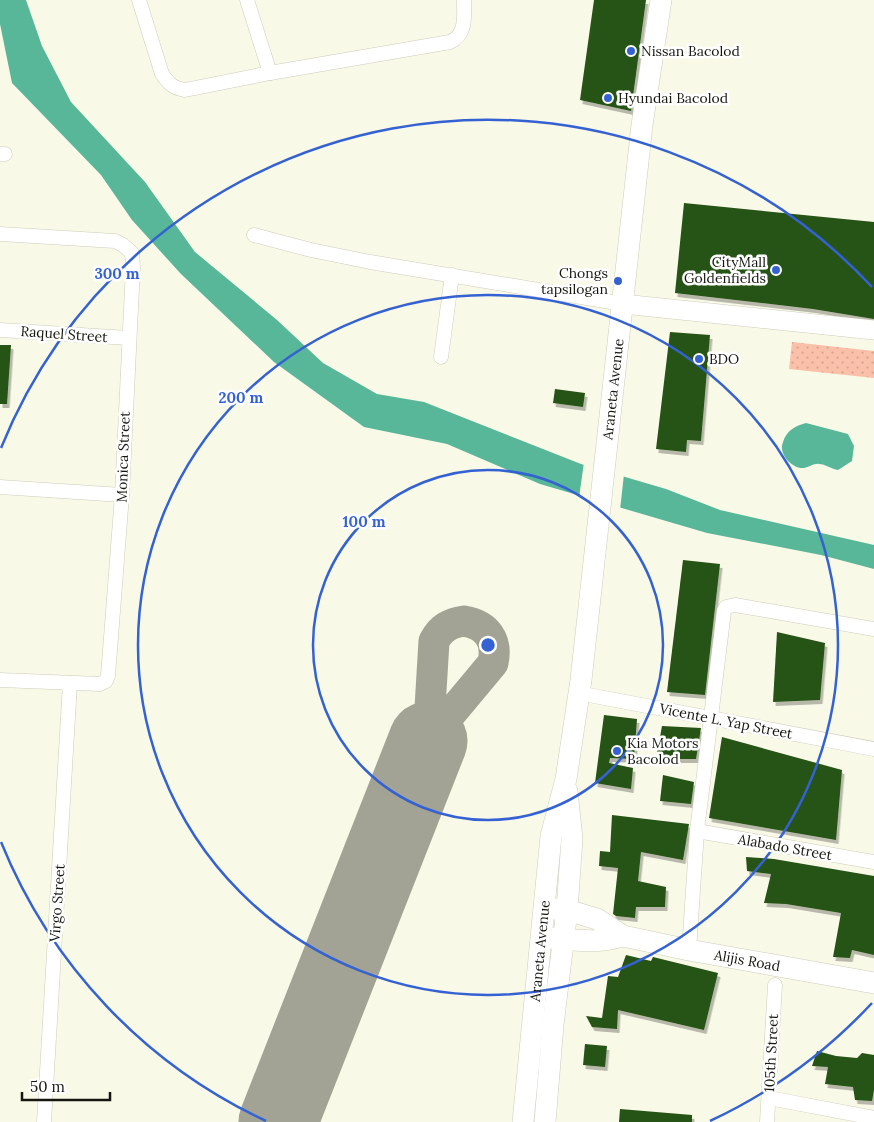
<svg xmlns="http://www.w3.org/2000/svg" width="874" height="1122" font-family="Lora,serif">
<defs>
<pattern id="park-dots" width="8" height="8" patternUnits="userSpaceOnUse" patternTransform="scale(1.25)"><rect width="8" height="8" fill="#fac0a9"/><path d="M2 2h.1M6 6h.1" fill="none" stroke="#d6a490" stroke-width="1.8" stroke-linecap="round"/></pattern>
<filter id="shadow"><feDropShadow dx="2.5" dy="4" stdDeviation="0" flood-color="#0004"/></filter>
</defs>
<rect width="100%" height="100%" fill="#f9f9e8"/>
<polygon fill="url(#park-dots)" points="792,342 874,351 874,378 789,369"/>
<g fill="#57b798">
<polygon points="0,0 26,0 42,46 71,102 145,182 195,252 277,320 323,363 377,394 424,402 581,464 666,489 720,510 874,545 874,569 821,555 707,533 540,484 447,444 364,427 274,362 181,274 132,220 101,175 12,83 0,24"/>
<path d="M 806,423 L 848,434 L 854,446 L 852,461 L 838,470 C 832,469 825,464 819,464 C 815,463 809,467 804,468 C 792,469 778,454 783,442 C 787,430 795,426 806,423 Z"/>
</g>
<polygon fill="#f9f9e8" points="584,462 624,474 620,510 579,498"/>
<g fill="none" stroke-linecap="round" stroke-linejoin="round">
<path stroke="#a2a295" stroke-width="31" d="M 464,621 C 487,625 498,640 493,663 L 428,741 L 434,641 C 441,628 450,623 464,621 Z"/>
<polyline stroke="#a2a295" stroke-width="79" points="278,1122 428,741"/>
</g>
<g fill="#275214" filter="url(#shadow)">
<polygon points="594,0 646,0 631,111 580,100"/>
<polygon points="684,203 874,222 874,319 813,309 675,293"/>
<polygon points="670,332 710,335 701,441 687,440 686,452 656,449"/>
<polygon points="0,345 11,345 7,404 0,404"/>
<polygon points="555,389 585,393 583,407 553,403"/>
<polygon points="683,560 720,564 705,695 667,692"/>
<polygon points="777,632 825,643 820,700 773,702"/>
<polygon points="604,715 637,719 634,759 610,758 609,763 633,768 631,789 595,783"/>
<polygon points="662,726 701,728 696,759 656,759"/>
<polygon points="722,737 842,770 836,840 709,818"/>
<polygon points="663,775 694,782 691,804 660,801"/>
<polygon points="612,815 689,824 683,860 641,852 638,881 666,887 665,907 636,907 635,918 616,916 613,914 618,868 599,866 600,851 610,852"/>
<polygon points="746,857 774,859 874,876 874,955 852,950 850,958 833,957 841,913 786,904 764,903 771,874 747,871"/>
<polygon points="626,955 651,961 653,957 718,973 704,1030 618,1010 617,1029 592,1027 586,1016 602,1018 608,976 618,977"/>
<polygon points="585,1044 607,1046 605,1067 583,1065"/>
<polygon points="817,1051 836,1056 857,1058 862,1053 874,1055 874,1090 872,1101 855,1100 853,1087 825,1084 828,1067 812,1066"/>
<polygon points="620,1109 692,1115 692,1122 619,1122"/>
</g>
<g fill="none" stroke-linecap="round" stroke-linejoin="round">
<defs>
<g id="street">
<path d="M 139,0 L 162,74 C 169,84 173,88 185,90 L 270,73 L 450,42 C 467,35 464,15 464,0"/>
<polyline points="247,0 270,73"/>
<polyline points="0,154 5,154"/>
<polyline points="0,234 115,241 123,245 132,253 133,267 122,495 108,676 106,681 100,684 0,680"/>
<polyline points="254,235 311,250 370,262 623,304"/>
<polyline points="0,330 129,338"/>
<polyline points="441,357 452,275"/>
<polyline points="0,487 122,495"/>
<polyline points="578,693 874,749"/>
<polyline points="697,831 874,862"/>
<polyline points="689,950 697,831 724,611 726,607 735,605 874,629"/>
<polyline points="769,1098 874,1118"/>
<polyline points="44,1122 70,683"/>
<polyline points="767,1122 775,985"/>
</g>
<polyline id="secondary" points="623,304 874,330"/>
<g id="primary">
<path id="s1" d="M 554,909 L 567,910 L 597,919 L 623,936 L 689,950 L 874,983"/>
<path d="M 551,938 C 579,940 595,944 623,936"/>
<path id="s2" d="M 523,1122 L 551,836 L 566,779 L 581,680 L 642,125 L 661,0"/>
<polyline points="545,1122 553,1025 567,910 572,839 567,791"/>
</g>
</defs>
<use href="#street" stroke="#cdcdbc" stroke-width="15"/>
<use href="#secondary" stroke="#cdcdbc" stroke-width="20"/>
<use href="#primary" stroke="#cdcdbc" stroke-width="22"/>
<use href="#street" stroke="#fff" stroke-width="14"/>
<use href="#secondary" stroke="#fff" stroke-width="19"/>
<use href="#primary" stroke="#fff" stroke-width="21"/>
</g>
<g fill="none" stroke="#3562d2" stroke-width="2.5">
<circle cx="488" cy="645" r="175"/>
<circle cx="488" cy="645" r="350"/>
<path d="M872 1003A525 525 0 0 1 710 1121M266 1121A525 525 0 0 1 1 842M1 448A525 525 0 0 1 872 287"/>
</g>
<g fill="#3562d2" stroke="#fff" stroke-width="2">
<circle cx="631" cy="51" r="5"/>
<circle cx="608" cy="98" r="5"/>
<circle cx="776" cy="270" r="5"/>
<circle cx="618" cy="281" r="5"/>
<circle cx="699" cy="359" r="5"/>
<circle cx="617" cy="751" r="5"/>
</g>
<g text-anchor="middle" stroke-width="5" stroke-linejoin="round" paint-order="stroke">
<g font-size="14" fill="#161610" stroke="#fff" text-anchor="start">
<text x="641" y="56">Nissan Bacolod</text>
<text x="618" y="103">Hyundai Bacolod</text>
<text x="766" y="267" text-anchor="end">CityMall<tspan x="766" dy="16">Goldenfields</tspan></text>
<text x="608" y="278" text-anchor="end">Chongs<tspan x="608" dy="16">tapsilogan</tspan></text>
<text x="709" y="364">BDO</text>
<text x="627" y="748">Kia Motors<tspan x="627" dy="16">Bacolod</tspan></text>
</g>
<g font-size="14" fill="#161610" stroke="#fff">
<text transform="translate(64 334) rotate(4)" y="5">Raquel Street</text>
<text dy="5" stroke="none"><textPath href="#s2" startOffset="739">Araneta Avenue</textPath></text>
<text transform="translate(123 457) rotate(-88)" y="5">Monica Street</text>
<text transform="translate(726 721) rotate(11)" y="5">Vicente L. Yap Street</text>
<text transform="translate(785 847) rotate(10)" y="5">Alabado Street</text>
<text transform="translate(57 903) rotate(-86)" y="5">Virgo Street</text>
<text dy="5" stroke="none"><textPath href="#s2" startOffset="172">Araneta Avenue</textPath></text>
<text dy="5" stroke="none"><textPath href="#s1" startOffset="202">Alijis Road</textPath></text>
<text transform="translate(771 1053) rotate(-87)" y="5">105th Street</text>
</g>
</g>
<circle cx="488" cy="645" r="8" fill="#3562d2" stroke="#fff" stroke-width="2.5"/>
<g font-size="15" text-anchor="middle" font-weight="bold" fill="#3562d2" stroke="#fff" stroke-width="5" stroke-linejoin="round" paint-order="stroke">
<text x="117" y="279">300 m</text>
<text x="241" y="403">200 m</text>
<text x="364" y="527">100 m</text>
</g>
<path d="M22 1092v8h88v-8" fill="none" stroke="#161610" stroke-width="2.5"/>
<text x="30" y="1092" font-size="15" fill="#161610" stroke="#ffffff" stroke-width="4" paint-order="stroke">50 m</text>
</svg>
